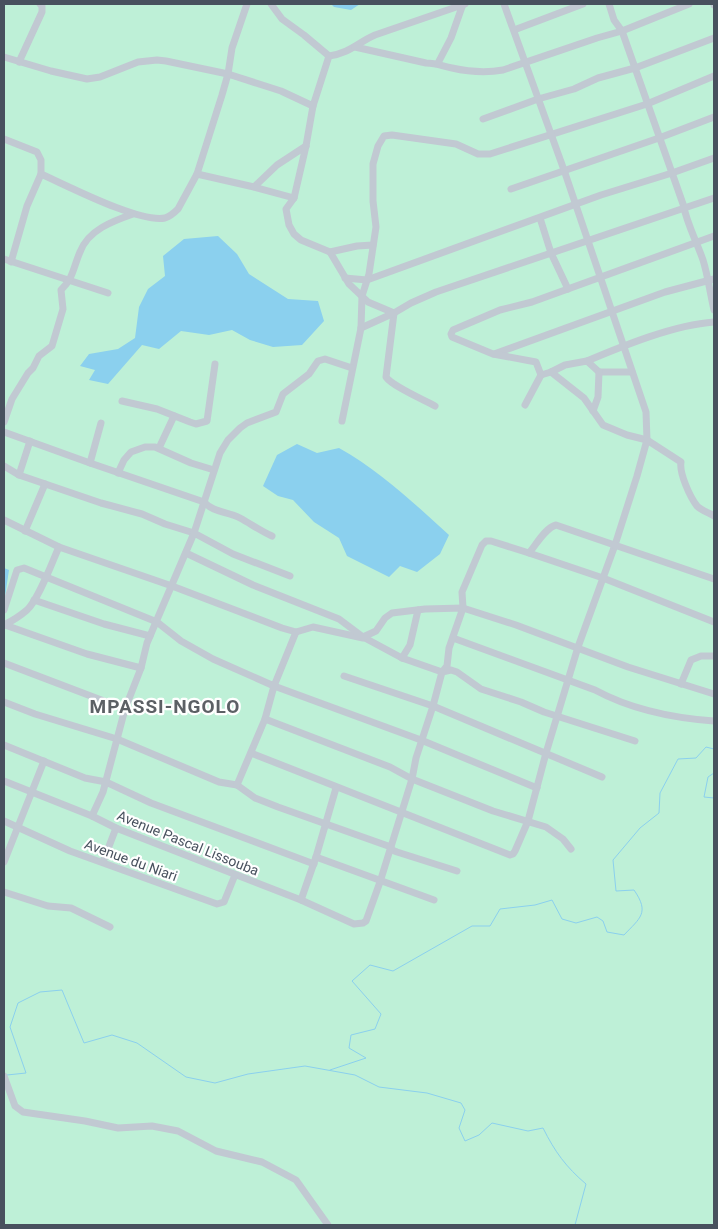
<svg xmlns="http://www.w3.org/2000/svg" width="718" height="1229" font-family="Roboto,sans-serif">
<rect width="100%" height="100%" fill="#f3f0f0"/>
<rect fill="#bef0d7" x="4" y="4" width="710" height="1221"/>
<g fill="#8bd0ee">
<polygon points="331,4 360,4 351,10 334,7"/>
<polygon points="218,236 237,254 249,274 288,299 318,301 324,321 302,345 273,347 250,340 232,330 209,335 181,331 159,349 142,345 108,384 89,380 95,370 80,366 89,354 118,349 135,338 139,307 148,289 165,276 163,256 184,239"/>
<path d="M 297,444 L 317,453 L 339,448 C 380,471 414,503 449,535 L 440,554 L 417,572 L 400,566 L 389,577 L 347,556 L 339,538 L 314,522 L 293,500 L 278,496 L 263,486 L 277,455 Z"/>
<polygon points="4,568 9,570 4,603"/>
</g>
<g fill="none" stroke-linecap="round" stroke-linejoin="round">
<g stroke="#8bd0ee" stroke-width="1">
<polyline points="714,773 708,777 704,797 714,798"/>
<path d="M 330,1070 L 366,1058 L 349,1048 L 351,1035 L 375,1029 L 381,1014 L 352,981 L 370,965 L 393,971 L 472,926 L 490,926 L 500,909 L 535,905 L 552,900 L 562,919 L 576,923 L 597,917 L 603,921 L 607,932 L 624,935 C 640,918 650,913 634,890 L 616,891 L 613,860 L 640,828 L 659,813 L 660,793 L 678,759 L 696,758 L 706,747 L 714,749"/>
<path d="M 7,1075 L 26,1073 L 10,1027 L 18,1003 L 40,992 L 62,990 L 84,1043 L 112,1035 L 137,1043 L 186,1077 L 215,1083 L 248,1074 L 305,1066 L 355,1075 L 379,1087 L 427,1093 L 461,1103 L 465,1110 L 459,1128 L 465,1141 L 479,1135 L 492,1123 L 528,1131 L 543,1128 C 555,1152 566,1167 586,1184 L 575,1225"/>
</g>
<g stroke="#c1c9d2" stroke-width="7">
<path d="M 271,4 L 282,19 L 304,35 L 329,56 C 350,53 357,43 375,35 L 465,4"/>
<path d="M 609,4 L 614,20 L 622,31 L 683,204 C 687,224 696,240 703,260 C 708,276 710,293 714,310"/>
<polyline points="714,4 714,5"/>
<polyline points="514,30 583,4"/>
<path d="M 355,47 L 426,63 C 437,63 442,66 452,68 C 470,72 486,73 503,70 L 597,38 L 622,31 L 689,4"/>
<polyline points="4,57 51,71 87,79 100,77 138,62 157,60 166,61 228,74 281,91 313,106"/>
<polyline points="19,62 42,12 42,6 40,4"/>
<polyline points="438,63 451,38 463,4"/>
<polyline points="483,119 538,99 574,89 598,78 635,68 714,38"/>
<polyline points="4,139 37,152 41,160 41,174 27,206 11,262"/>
<path d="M 41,174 C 68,186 139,223 165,218 C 171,216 174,213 178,209 L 197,174 L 254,187 L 277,165 L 306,146"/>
<polyline points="197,174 222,95 228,74 232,48 247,4"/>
<path d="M 254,187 L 294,198 L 286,209 L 289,225 L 294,234 L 301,240 L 330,252 L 349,284 L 368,302 L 394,313 L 386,377 C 392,386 424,400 435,406"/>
<polyline points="511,189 659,138 714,117"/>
<polyline points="294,198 306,146 313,106 329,56"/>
<polyline points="540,218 551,253 568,289"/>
<polyline points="330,252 357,246 373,245"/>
<polyline points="4,259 108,293"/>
<polyline points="345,278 367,280 601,195 672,173 714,158"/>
<polyline points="361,328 394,313 411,303 436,292 714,198"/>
<polyline points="494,354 665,292 714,279"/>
<path d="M 587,361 C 625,345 674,325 714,322"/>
<path d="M 551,372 L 584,398 L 603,425 L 627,435 L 647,440 L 681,462 C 679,473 690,497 697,506 C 701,510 709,513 714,516"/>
<polyline points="541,375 551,372 565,365 587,361 599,372 632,372"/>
<polyline points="122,401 157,409 190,422 196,424 207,421 215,364"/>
<polyline points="525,405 541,375 536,362 493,354 452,337 451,334 453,330 500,310 532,302 714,236"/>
<polyline points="593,411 598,397 599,372"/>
<polyline points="342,421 361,328 362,296 369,274 376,227 373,201 373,164 378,146 384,136 392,135 456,144 478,154 490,154 647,104 714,76"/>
<path d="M 4,422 L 12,399 L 28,373 L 33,368 L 39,356 L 52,346 L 63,309 L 61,290 C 74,277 73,268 80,252 C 88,230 113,221 133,214"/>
<path d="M 4,432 L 90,463 L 204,502 C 214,513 227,511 240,518 C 251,524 261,531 272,536"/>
<polyline points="159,448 174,416"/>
<polyline points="90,463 101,423"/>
<polyline points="4,466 19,475 101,503 142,514 165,524 194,533 233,554 290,576"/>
<polyline points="118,473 124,460 131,452 145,447 155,447 191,463 214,470"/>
<polyline points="19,475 30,441"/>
<polyline points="4,520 59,547 172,586 282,628 296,632 313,627 363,638"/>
<polyline points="25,531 45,484"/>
<polyline points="186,553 253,585 339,619 363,637 402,658 442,672 451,670 457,672 481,689 521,702 544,712 635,741"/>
<polyline points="529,553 603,578 714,622"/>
<polyline points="34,600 104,624 150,636"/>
<polyline points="4,610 17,570 24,568 157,622 181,641 213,659 274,686 421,740 537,788"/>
<path d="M 4,625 C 12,621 20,616 27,610 C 39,599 52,562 59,547"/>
<polyline points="5,625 87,654 141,668"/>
<polyline points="363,637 376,631 385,618 392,613 425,609 463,608 516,625 628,667 714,694"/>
<path d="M 453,638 L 595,690 C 632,710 672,718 714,721"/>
<polyline points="402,658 410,645 418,610"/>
<polyline points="4,663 125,709"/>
<polyline points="344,676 433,706 602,777"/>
<polyline points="681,684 691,660 701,656 714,656"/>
<polyline points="4,702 35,714 117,739 219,782 237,785 255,798 278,807 391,847 392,850 397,852 457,871"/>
<polyline points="265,719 274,686 296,632"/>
<polyline points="4,745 85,778 106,782 151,803 314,864"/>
<polyline points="251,753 510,855 513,854 515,851 528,821 546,753 578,647 615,545 637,476 647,440 646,412 564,170 504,4"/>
<path d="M 4,781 L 92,816 L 116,828 L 301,900 L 354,924 L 363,923 L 366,921 L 380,882 L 412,779 L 416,758 L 433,706 L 442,672 L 447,666 L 449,648 L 463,608 L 462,592 L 482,545 L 486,541 L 491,541 L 529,553 C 536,545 545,528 556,525 L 714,579"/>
<polyline points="237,785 265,719 390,767 412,779 493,811 546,827 563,839 571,849"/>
<polyline points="92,816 103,792 125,709 141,668 147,643 194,533 220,453 228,440 240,428 247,423 276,412 283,394 309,374 318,361 325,359 352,368"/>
<polyline points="4,821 70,851 217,904 224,902 235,875"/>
<polyline points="316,857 434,900"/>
<polyline points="4,862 44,761"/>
<polyline points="103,862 116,828"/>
<polyline points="4,892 48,906 71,908 110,927"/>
<polyline points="301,900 316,857 336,788"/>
<polyline points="4,1076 15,1106 23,1112 85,1121 118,1128 152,1126 178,1131 216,1151 262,1162 296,1180 328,1225"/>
</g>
</g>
<g text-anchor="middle" stroke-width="4.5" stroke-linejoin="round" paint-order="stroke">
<g font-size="14" fill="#48515e" stroke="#fff">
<text transform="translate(188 843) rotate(22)" y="5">Avenue Pascal Lissouba</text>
<text transform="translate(131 860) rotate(20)" y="5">Avenue du Niari</text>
</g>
<g font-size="19" font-weight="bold" letter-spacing="1" fill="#5c6065" stroke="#fff">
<text x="165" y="713">MPASSI-NGOLO</text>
</g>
</g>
<rect width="718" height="1229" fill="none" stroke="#48515e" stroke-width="10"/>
</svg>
